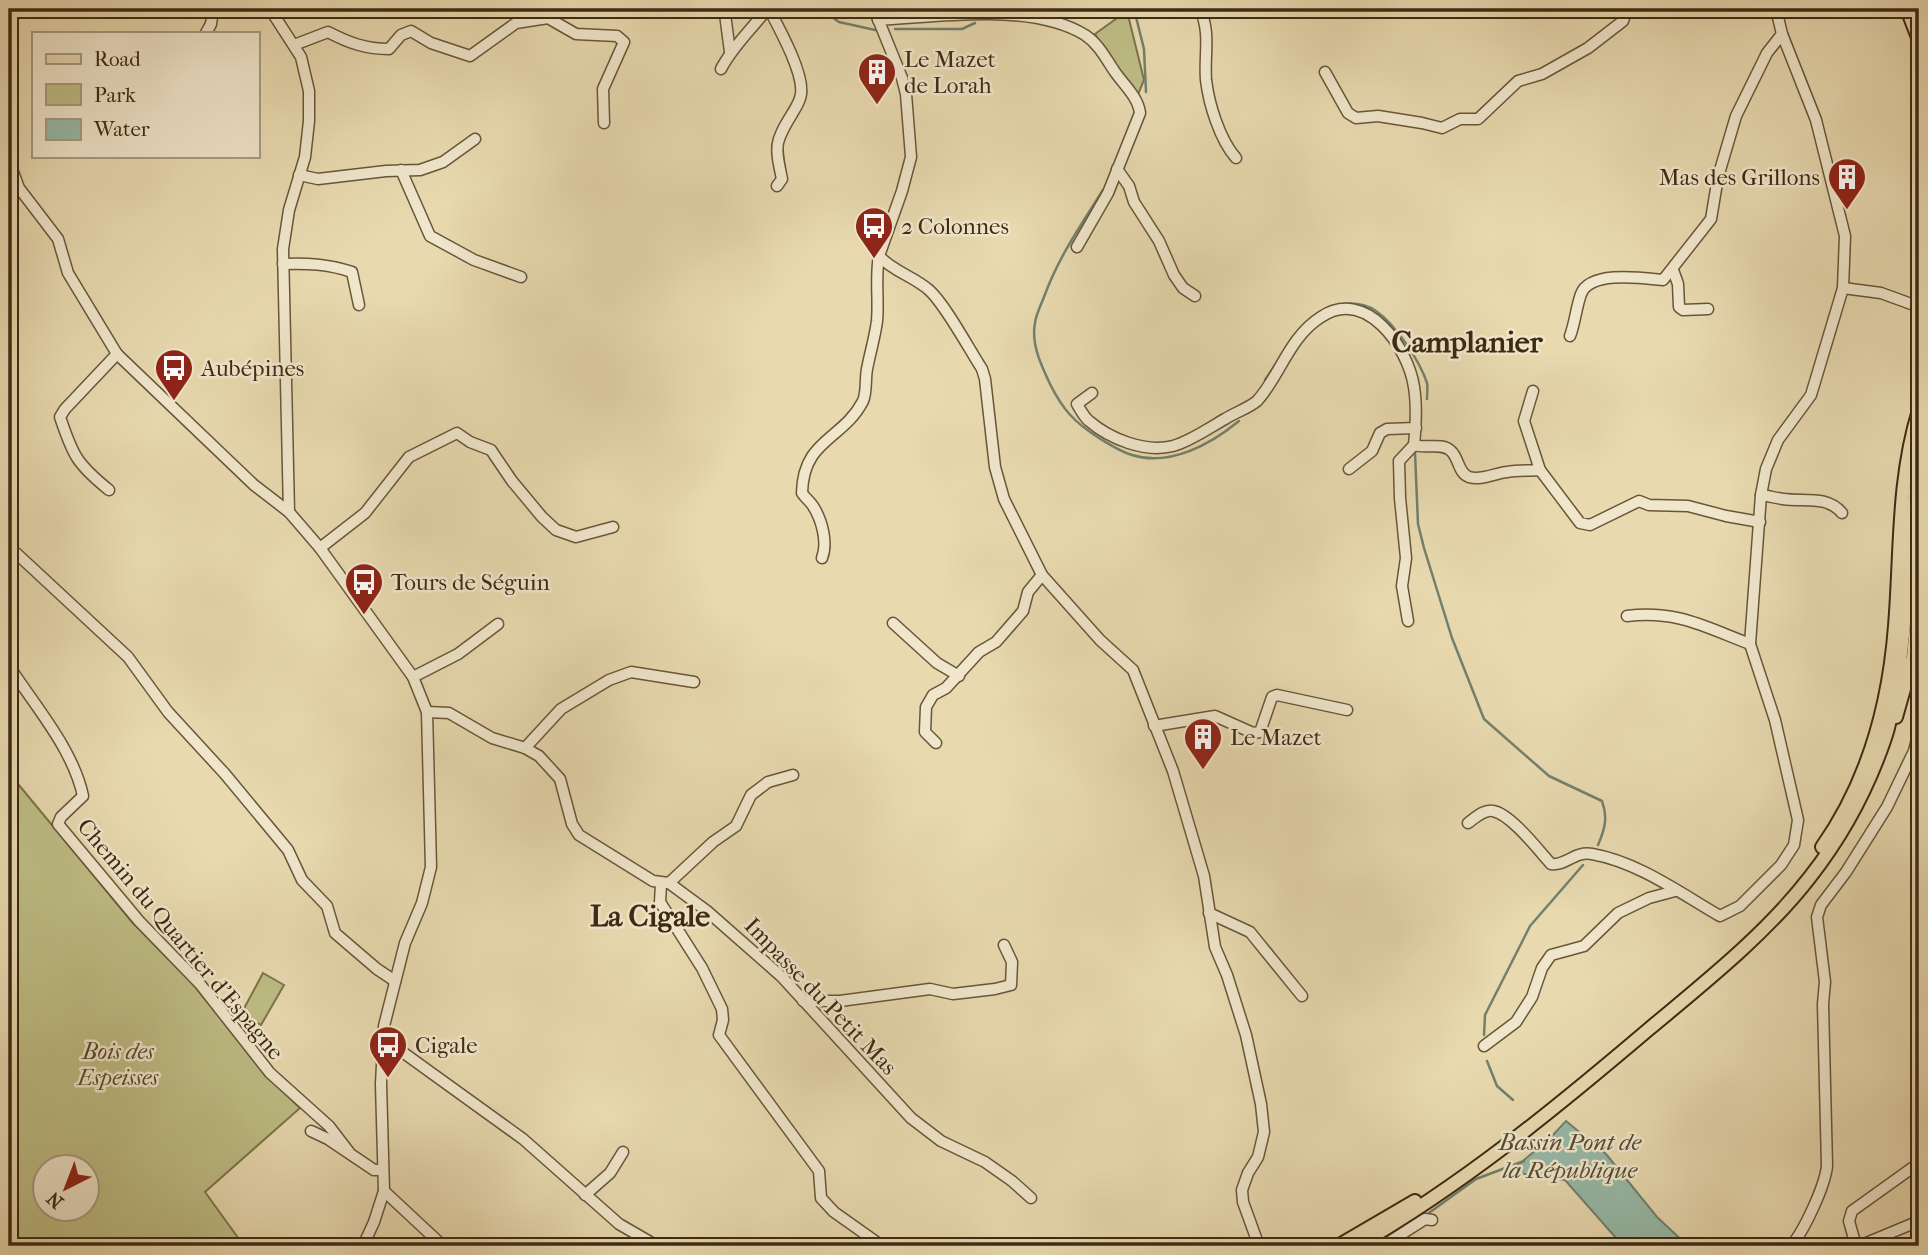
<svg xmlns="http://www.w3.org/2000/svg" width="1928" height="1255" font-family="'IM FELL French Canon',serif">
<rect width="100%" height="100%" fill="#e8d9af"/>
<filter id="stains"><feTurbulence type="fractalNoise" baseFrequency=".00286" numOctaves="4"/><feColorMatrix values="0 0 0 0 .2 0 0 0 0 .09 0 0 0 0 .02 0 0 0 .5 -.17"/></filter>
<radialGradient id="worn" r=".72"><stop offset=".6" stop-color="#630" stop-opacity="0"/><stop offset="1" stop-color="#630" stop-opacity=".3"/></radialGradient>
<g fill="#bebd85" stroke="#7e744c" stroke-width="2" fill-rule="evenodd">
<polygon points="1127,11 1144,80 1137,97 1112,64 1095,34"/>
<path d="M 9,773 L 132,922 L 193,984 L 266,1075 L 300,1108 L 205,1192 L 244,1246 L 9,1246 ZM 46,1168 L 88,1168 L 88,1210 L 46,1210 Z"/>
<polygon points="263,973 284,985 261,1025 241,1014"/>
</g>
<polygon fill="#97baa9" stroke="#73806d" stroke-width="2" points="1566,1121 1606,1154 1657,1217 1688,1246 1623,1246 1565,1180 1510,1172 1551,1137"/>
<g fill="none" stroke-linecap="round" stroke-linejoin="round">
<g stroke="#73806d" stroke-width="2.5">
<polyline points="821,9 839,22 875,30"/>
<polyline points="1134,9 1144,49 1146,92"/>
<polyline points="895,29 962,29 975,23"/>
<path d="M 1103,190 C 1081,225 1058,258 1044,297 C 1041,305 1036,314 1035,323 C 1031,344 1041,365 1050,384 C 1063,410 1074,422 1099,438 C 1109,444 1121,452 1132,455 C 1170,467 1211,444 1239,421"/>
<path d="M 1315,316 C 1330,302 1359,299 1376,311 C 1395,324 1420,361 1427,383 C 1428,388 1427,394 1427,399"/>
<polyline points="1265,380 1289,344"/>
<path d="M 1415,453 L 1418,524 L 1424,548 L 1452,638 L 1484,719 L 1549,776 L 1602,801 C 1608,817 1605,829 1598,845"/>
<polyline points="1484,1035 1485,1015 1530,926 1583,865"/>
<polyline points="1487,1061 1497,1086 1513,1100"/>
<polyline points="1426,1215 1476,1179 1524,1161"/>
</g>
<defs>
<g id="minor">
<polyline points="270,9 301,57 309,91 309,121 305,157 289,210 283,249 289,512"/>
<path d="M 769,9 C 779,28 804,73 801,94 C 800,102 796,107 792,114 C 774,143 775,146 782,179 L 777,186"/>
<path d="M 874,9 L 902,78 L 906,94 L 911,157 L 902,191 L 879,256 C 894,272 913,276 929,290 C 945,304 969,349 982,369 L 985,379 L 995,467 L 1004,499 L 1042,575 L 1100,640 L 1133,670 L 1173,771 L 1204,876 L 1215,947 L 1227,975 L 1246,1035 L 1261,1104 L 1264,1132 L 1258,1157 L 1248,1173 L 1242,1190 L 1243,1202 L 1259,1246"/>
<path d="M 1200,9 C 1211,34 1204,54 1206,80 C 1209,105 1220,140 1236,158"/>
<polyline points="725,14 730,52"/>
<path d="M 878,20 C 939,17 1031,2 1085,35 C 1099,44 1106,59 1115,72 C 1124,85 1138,97 1140,113 L 1108,193 L 1077,247"/>
<polyline points="206,33 211,24 213,9"/>
<path d="M 294,45 L 328,32 C 349,43 366,49 389,49 L 401,35 L 411,31 L 431,43 L 470,56 L 516,23 L 548,18 L 576,34 L 617,36 L 624,42 L 603,89 L 604,123"/>
<path d="M 721,69 C 733,46 752,29 767,9"/>
<polyline points="1325,72 1348,113 1356,118 1378,116 1422,123 1442,128 1460,119 1478,119 1518,81 1542,74 1588,48 1623,21 1627,9"/>
<polyline points="9,161 19,188 58,239 68,273 117,354 254,485 289,512 320,548 413,677 427,712 431,867 422,903 405,943 384,1026 381,1084 384,1191 374,1222 363,1246"/>
<polyline points="1117,169 1129,186 1134,202 1159,241 1174,275 1183,288 1195,296"/>
<polyline points="401,170 430,236 474,260 521,277"/>
<polyline points="299,175 318,179 386,171 420,170 443,162 475,139"/>
<path d="M 283,264 C 307,263 328,264 352,272 L 359,305"/>
<polyline points="1673,270 1678,284 1679,307 1683,310 1708,309"/>
<polyline points="1843,288 1881,293 1914,305 1919,304"/>
<path d="M 1570,336 C 1575,323 1576,308 1581,294 C 1590,270 1643,278 1663,280 L 1711,219 L 1718,177 L 1736,116 L 1767,53 L 1782,34"/>
<polyline points="1533,391 1524,421 1540,470 1580,523 1590,525 1639,501 1649,505 1688,506 1726,516 1760,522"/>
<path d="M 1092,393 L 1077,404 C 1080,409 1084,417 1089,421 C 1110,439 1145,453 1173,446 C 1191,441 1209,428 1225,419 C 1234,413 1249,408 1257,401 C 1280,376 1289,337 1321,317 C 1366,287 1408,347 1414,387 C 1417,406 1416,425 1414,445 C 1425,449 1442,442 1451,451 C 1459,458 1458,473 1469,477 C 1481,481 1495,473 1507,472 C 1518,470 1529,471 1540,470"/>
<polyline points="1349,469 1372,451 1380,433 1387,429 1416,428"/>
<path d="M 109,490 C 77,464 73,456 60,417 L 65,409 L 117,354"/>
<path d="M 1761,495 C 1768,496 1776,498 1783,499 C 1804,502 1827,495 1842,513"/>
<polyline points="320,548 365,513 409,457 457,433 470,442 491,450 512,481 542,517 556,530 576,537 613,527"/>
<polyline points="16,553 128,657 168,712 225,774 288,850 302,880 327,906 335,933 377,969 395,981"/>
<path d="M 822,558 C 828,543 822,520 813,506 C 810,501 805,498 802,493 C 803,439 843,440 863,401 C 867,392 865,379 867,369 C 870,353 875,337 877,321 C 879,299 875,278 879,256"/>
<path d="M 1627,616 C 1677,610 1705,627 1750,644"/>
<polyline points="1408,621 1402,586 1406,558 1400,498 1399,461 1414,445"/>
<polyline points="893,623 937,663 959,676"/>
<path d="M 9,666 C 35,706 73,749 83,796 L 61,817 L 58,824 L 139,921 L 200,984 L 270,1073 L 329,1126 L 349,1152"/>
<polyline points="413,677 458,654 498,624"/>
<polyline points="427,712 449,713 492,738 525,748 539,756 560,779 572,824 579,835 653,881 669,883 707,911 782,977 911,1118 941,1141 985,1162 1012,1181 1031,1198"/>
<polyline points="1154,726 1215,716 1253,733 1260,732 1272,697 1277,695 1347,710"/>
<polyline points="936,743 925,732 926,707 933,695 946,688 979,652 996,642 1023,611 1028,592 1042,575"/>
<polyline points="525,748 561,709 609,680 631,672 694,682"/>
<path d="M 1468,823 C 1475,818 1484,809 1493,811 C 1511,814 1539,851 1551,864 C 1566,866 1574,851 1592,854 C 1638,862 1680,893 1720,916 L 1740,906 L 1781,865 L 1794,845 L 1798,820 L 1775,720 L 1750,644 L 1761,495 L 1766,469 L 1778,440 L 1811,395 L 1843,288 L 1845,236 L 1816,120 L 1782,34 L 1776,9"/>
<polyline points="669,883 713,842 736,826 751,795 768,782 793,775"/>
<polyline points="661,884 660,902 702,968 722,1009 723,1020 719,1035 819,1171 821,1198 834,1212 882,1246"/>
<polyline points="1209,913 1250,932 1302,996"/>
<polyline points="803,1001 840,1001 930,989 953,994 995,989 1011,985 1012,962 1004,945"/>
<polyline points="383,1038 523,1139 619,1224 657,1246"/>
<polyline points="1484,1046 1516,1022 1532,997 1542,968 1551,955 1584,946 1618,913 1649,898 1675,891"/>
<polyline points="311,1131 328,1139 374,1170 383,1170"/>
<polyline points="384,1191 443,1246"/>
<polyline points="585,1195 610,1173 623,1152"/>
<polyline points="1383,1246 1425,1219 1432,1220"/>
<path d="M 1791,1246 C 1804,1231 1825,1186 1827,1166 L 1823,1004 L 1825,982 L 1817,917 L 1821,905 L 1846,872 L 1887,807 L 1914,751 L 1919,732"/>
<polyline points="1856,1246 1849,1221 1852,1211 1919,1163"/>
<polyline points="1859,1246 1919,1221"/>
</g>
<g id="major">
<polyline points="1907,9 1919,40"/>
<polyline points="1896,717 1913,657 1919,595"/>
<path d="M 1822,847 C 1868,782 1889,704 1895,626 C 1901,553 1897,481 1919,410"/>
<polyline points="1338,1246 1415,1201"/>
<path d="M 1356,1246 C 1461,1186 1556,1108 1649,1029 C 1704,983 1766,934 1810,877 C 1843,835 1868,788 1885,738 C 1892,718 1894,696 1898,676 C 1909,604 1908,531 1919,460"/>
</g>
</defs>
<use href="#minor" stroke="#68563a" stroke-width="13"/>
<use href="#major" stroke="#3d2a13" stroke-width="16"/>
<use href="#minor" stroke="#f0e6cb" stroke-width="10"/>
<use href="#major" stroke="#e8d9af" stroke-width="12"/>
</g>
<defs>
<symbol id="building-pin" viewBox="-11 -11 22 30"><path d="M0 17L-7.5 6A9.5 9.5 0 1 1 7.5 6Z" fill="#8f2418" stroke="#f0e6cb"/><path d="M-4-6H4V6H1V3H-1V6H-4ZM-2.5-4.3h1.7v1.8h-1.7ZM.8-4.3h1.7v1.8H.8ZM-2.5-1h1.7V.8h-1.7ZM.8-1h1.7V.8H.8Z" fill="#fff"/></symbol>
<symbol id="bus-pin" viewBox="-11 -11 22 30"><path d="M0 17L-7.5 6A9.5 9.5 0 1 1 7.5 6Z" fill="#8f2418" stroke="#f0e6cb"/><path d="M-5-6H5V4H4V6H2V4H-2V6H-4V4H-5ZM-3.5-4V0h7V-4ZM-3.5 1.2v1.5H-2V1.2ZM2 1.2v1.5H3.5V1.2Z" fill="#fff"/></symbol>
</defs>
<g fill-rule="evenodd">
<use href="#building-pin" x="855" y="50" width="44" height="60"/>
<use href="#building-pin" x="1825" y="155" width="44" height="60"/>
<use href="#bus-pin" x="852" y="204" width="44" height="60"/>
<use href="#bus-pin" x="152" y="346" width="44" height="60"/>
<use href="#bus-pin" x="342" y="560" width="44" height="60"/>
<use href="#building-pin" x="1181" y="715" width="44" height="60"/>
<use href="#bus-pin" x="366" y="1023" width="44" height="60"/>
</g>
<g text-anchor="middle" stroke-width="5" stroke-linejoin="round" paint-order="stroke">
<g font-size="23" fill="#3d2a13" stroke="#f0e6cb" text-anchor="start">
<text x="904" y="67">Le Mazet<tspan x="904" dy="26">de Lorah</tspan></text>
<text x="1820" y="185" text-anchor="end">Mas des Grillons</text>
<text x="901" y="234">2 Colonnes</text>
<text x="201" y="376">Aubépines</text>
<text x="391" y="590">Tours de Séguin</text>
<text x="1230" y="745">Le Mazet</text>
<text x="415" y="1053">Cigale</text>
</g>
<g font-size="23" fill="#3d2a13" stroke="#f0e6cb">
<text transform="translate(181 939) rotate(50)" y="8">Chemin du Quartier d'Espagne</text>
<text transform="translate(821 996) rotate(46)" y="8">Impasse du Petit Mas</text>
</g>
<g font-size="23" font-style="italic" fill="#57472a" stroke="#f0e6cb">
<text x="118" y="1059">Bois des<tspan x="118" dy="26">Espeisses</tspan></text>
</g>
<g font-size="24" font-style="italic" fill="#544e38" stroke="#f0e6cb">
<text x="1570" y="1150">Bassin Pont de<tspan x="1570" dy="28">la République</tspan></text>
</g>
<g font-size="30" font-weight="bold" fill="#3d2a13" stroke="#f0e6cb">
<text x="1467" y="352">Camplanier</text>
<text x="650" y="926">La Cigale</text>
</g>
</g>
<rect width="1928" height="1255" fill="none" stroke="#e8d9af" stroke-width="35"/>
<rect x="10" y="10" width="1907" height="1234" fill="none" stroke="#3d2a13" stroke-width="3.5"/>
<rect x="18" y="18" width="1893" height="1220" fill="none" stroke="#3d2a13" stroke-width="2"/>
<rect x="32" y="32" width="228" height="126" fill="#f0e6cb" stroke="#a89b81" stroke-width="2"/>
<rect x="46" y="54" width="35" height="10" fill="#e8d9af" stroke="#a89b81" stroke-width="2"/>
<text x="94" y="66" font-size="21" fill="#3d2a13">Road</text>
<rect x="46" y="84" width="35" height="21" fill="#bebd85" stroke="#a89b81" stroke-width="2"/>
<text x="94" y="102" font-size="21" fill="#3d2a13">Park</text>
<rect x="46" y="119" width="35" height="21" fill="#97baa9" stroke="#a89b81" stroke-width="2"/>
<text x="94" y="136" font-size="21" fill="#3d2a13">Water</text>
<g transform="translate(66 1188) rotate(222)"><circle r="33" fill="#f0e6cb" stroke="#a89b81" stroke-width="2"/>
<path d="M0-5L12 26L0 18L-12 26Z" fill="#8f2418"/>
<text y="-10" font-size="19" font-weight="bold" text-anchor="middle" fill="#3d2a13">N</text>
</g>
<rect width="100%" height="100%" filter="url(#stains)"/>
<rect width="100%" height="100%" fill="url(#worn)"/>
</svg>
